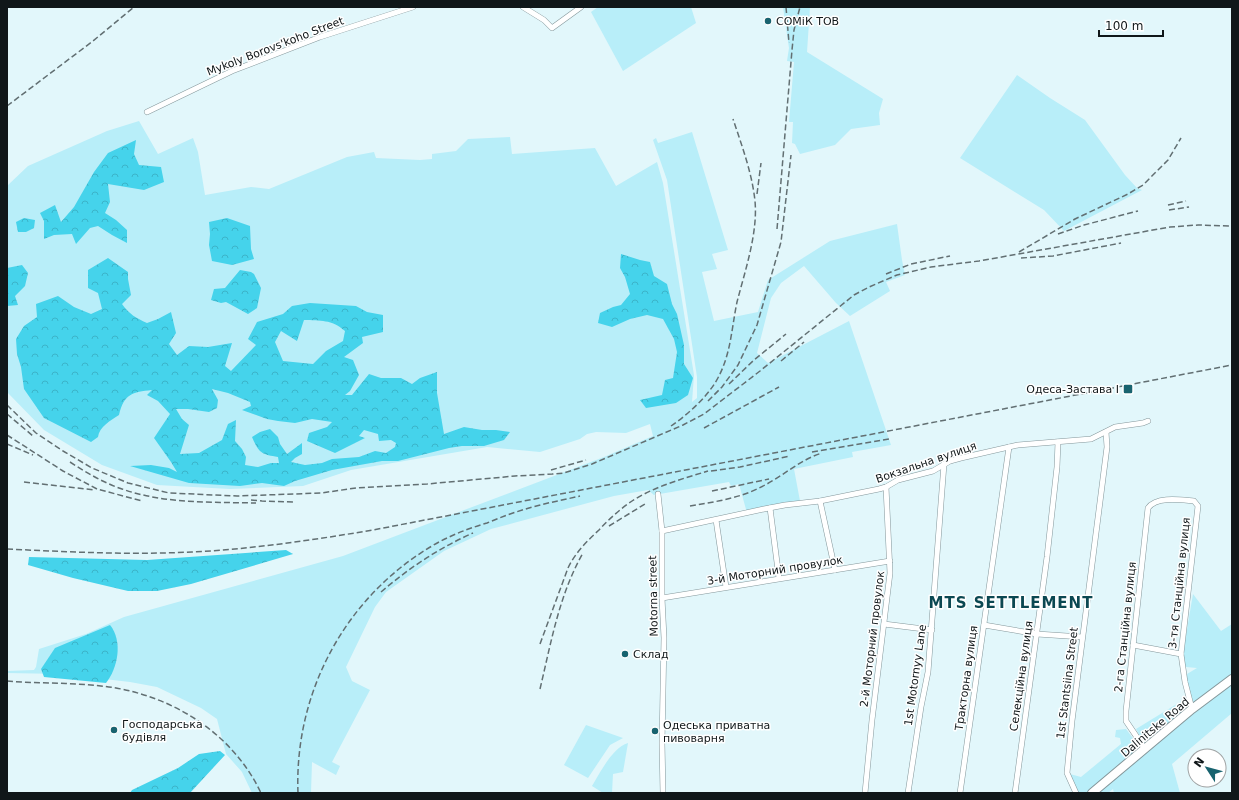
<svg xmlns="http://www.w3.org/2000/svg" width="1239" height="800" font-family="'DejaVu Sans',sans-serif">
<defs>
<pattern id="forest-crowns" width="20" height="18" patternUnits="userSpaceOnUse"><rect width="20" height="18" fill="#45d3eb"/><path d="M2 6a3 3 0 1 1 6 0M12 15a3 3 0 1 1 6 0" fill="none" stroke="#3bb4c9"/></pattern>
</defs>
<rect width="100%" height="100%" fill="#e2f7fb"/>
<g fill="#b8eef9">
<polygon points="598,7 691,7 696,23 623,71 591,12"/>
<polygon points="783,7 810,7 807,52 883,99 879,113 880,125 851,129 835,145 800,154 795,144 792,143 793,122 789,122 794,62 787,61 789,48"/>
<polygon points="1017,75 1050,98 1085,120 1125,175 1137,188 1142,190 1064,231 1044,210 960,158"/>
<polygon points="139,121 158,154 193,138 198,152 205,195 251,187 269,189 347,157 374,152 376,158 420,160 432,159 432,154 456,151 468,139 510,137 512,154 595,148 616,186 657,162 663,183 694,375 692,402 697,398 697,377 667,180 653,140 656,138 658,143 692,132 728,250 712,254 717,269 702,272 714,321 758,312 768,280 830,241 897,224 902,260 905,275 886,282 890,291 850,316 836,303 804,266 781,283 771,298 757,353 768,363 849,321 891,445 852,452 853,457 794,469 800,501 747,513 739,484 731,486 729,482 654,495 648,490 614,496 491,529 444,551 386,592 375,607 346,667 352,681 370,690 332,762 340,766 336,775 312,762 311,793 252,793 242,772 226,754 217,719 201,708 157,687 130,682 61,674 7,673 7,671 34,670 36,667 39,649 86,634 124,617 343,556 604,457 653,436 650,424 626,433 596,432 587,434 580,439 540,452 487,447 351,470 303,486 230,489 157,485 102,465 44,430 7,392 7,186 28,166 107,131"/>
<polygon points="1193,594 1221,631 1232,624 1232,675 1194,706 1186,677 1187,674 1197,668 1186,667 1181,664"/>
<polygon points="1232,682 1232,713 1172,764 1180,793 1114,793 1113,789 1108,793 1097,793"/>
<polygon points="1185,699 1190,709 1145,746 1136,729"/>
<polygon points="586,725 623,738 610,745 588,778 564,765"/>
<polygon points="1126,729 1141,749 1089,793 1078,793 1070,774 1081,777 1121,744 1120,738 1115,737 1116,730"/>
<path d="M 628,743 L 623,772 L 613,774 L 612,793 L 603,793 L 592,786 C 600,773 612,748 628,743 Z"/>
</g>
<g fill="url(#forest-crowns)" fill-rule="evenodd">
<polygon points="136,140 134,154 139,165 161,167 164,182 144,190 108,184 110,202 105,213 116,220 127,230 127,243 112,235 98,226 90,228 76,244 72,234 54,235 44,239 44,221 40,213 55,205 61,222 74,207 94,172 108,153"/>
<polygon points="24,218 35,220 34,228 26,232 18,232 16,222"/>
<polygon points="227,218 250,226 251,249 254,259 232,265 212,261 209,245 210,234 209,222"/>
<polygon points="621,254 640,260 650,262 654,276 667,284 672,304 677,314 684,345 684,364 693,378 688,395 676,403 646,408 640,400 662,395 665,380 673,378 677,352 674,339 663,319 647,315 630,319 612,327 598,323 600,313 613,307 621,305 630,294 625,277 620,268"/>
<path d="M 108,258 L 128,272 L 128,279 L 131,295 L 122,304 C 129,314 136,318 147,323 L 158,319 L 171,312 L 176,333 L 169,344 L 177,355 L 189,346 L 208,347 L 232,343 L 225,366 L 231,371 L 256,345 L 248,339 L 257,322 L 283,314 L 292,306 L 310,303 L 356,306 L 367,312 L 383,315 L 383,332 L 362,337 L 363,343 L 344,357 L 353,360 L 359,375 L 350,391 L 345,395 L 352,395 L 369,374 L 381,378 L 401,378 L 412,384 L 420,378 L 437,372 L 437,393 L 444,434 L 464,427 L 482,430 L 496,430 L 510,432 L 504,440 L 484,446 L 462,446 L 449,448 L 398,461 L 382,461 L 332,470 L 295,481 L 284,486 L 262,483 L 240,486 L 189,483 L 130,466 L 151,465 L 169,468 L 177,472 L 171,462 L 154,438 L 170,414 L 158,401 L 147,395 L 152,390 C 132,392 124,394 119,415 C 111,420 99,427 98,437 L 91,442 L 44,418 L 24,389 L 21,367 L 17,354 L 16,339 L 24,326 L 37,317 L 36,304 L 58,296 L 74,307 L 91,314 L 102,309 L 98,293 L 88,288 L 88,270 ZM 304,320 C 321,321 331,319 345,331 L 343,341 L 326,351 L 313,364 L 283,361 L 275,342 L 281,331 L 297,341 ZM 212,389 L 228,393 L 250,402 L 251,406 L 242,410 L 267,419 L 278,421 L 295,423 L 312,419 L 332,422 L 327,427 L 309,433 L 307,441 L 335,453 L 365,438 L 359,436 L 364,430 L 378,434 L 379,441 L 391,440 L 396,443 L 395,447 L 386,453 L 375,451 L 359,457 L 332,459 L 322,463 L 305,465 L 291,462 L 295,458 L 302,454 L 302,443 L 287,454 L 280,444 L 278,437 L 270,429 L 260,432 L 252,437 C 259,453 261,454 278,457 L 279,463 L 271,463 L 258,467 L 245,465 L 246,457 L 242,449 L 235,441 L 236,420 L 228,424 L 222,440 L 199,453 L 180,454 L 189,425 L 182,419 L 176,409 L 188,409 L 209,412 L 217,408 L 218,400 Z"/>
<polygon points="22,265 28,273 25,286 15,296 18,305 7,306 7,268"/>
<polygon points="240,270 251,272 254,274 261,288 257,308 248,314 226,302 221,303 211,300 214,289 225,288"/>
<polygon points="286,550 293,554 191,584 157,591 128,591 73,578 28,565 29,557 147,560"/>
<path d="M 110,625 C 123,641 118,668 106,683 L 44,677 L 41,669 L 55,648 Z"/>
<polygon points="220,751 225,755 190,793 130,793 132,790 178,768 199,754"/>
</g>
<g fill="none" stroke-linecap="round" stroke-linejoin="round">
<defs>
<g id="minor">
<polyline points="523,7 544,20 552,28 581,7"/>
<polyline points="147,112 232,71 320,37 413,7"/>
<polyline points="658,494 662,531 662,598 664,638 662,743 663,793"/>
<polyline points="820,501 835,570"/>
<polyline points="770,508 779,578"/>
<polyline points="716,520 726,587"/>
<polyline points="662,531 764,509 785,505 820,501 879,489 886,487 898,480 933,471 950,461 961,458 1018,445 1091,439 1115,427 1143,423 1148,421"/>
<polyline points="662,598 890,561"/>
<polyline points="884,624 932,630"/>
<polyline points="984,625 1037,634 1082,637"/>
<polyline points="1133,645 1181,654"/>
<path d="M 1145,749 L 1126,721 L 1126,711 L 1148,508 C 1157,496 1181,500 1194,501 L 1198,506 L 1181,654 L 1185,682 L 1192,709"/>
<polyline points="865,793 872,720 890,573 886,487"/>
<polyline points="908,793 921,707 928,672 944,464"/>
<polyline points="960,793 1009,447"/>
<polyline points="1015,793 1047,557 1057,467 1058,442"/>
<polyline points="1076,793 1067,773 1072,721 1107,447 1106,432"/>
</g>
<polyline id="primary" points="1092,793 1192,709 1232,679"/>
</defs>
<use href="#minor" stroke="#84979b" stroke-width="6"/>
<use href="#primary" stroke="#84979b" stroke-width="10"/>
<use href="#minor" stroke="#fff" stroke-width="5"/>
<use href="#primary" stroke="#fff" stroke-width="8"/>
<g stroke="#626f72" stroke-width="1.5" stroke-dasharray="6 3" stroke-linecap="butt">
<polyline points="786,7 789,43"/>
<polyline points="7,106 93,41 134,7"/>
<polyline points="757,194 761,163"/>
<polyline points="1168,205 1186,201"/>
<polyline points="1169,210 1189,207"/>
<polyline points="777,229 792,50 794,30 800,7"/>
<polyline points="1058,234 1084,225 1138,211"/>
<polyline points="1019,252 1075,219 1128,194 1143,185 1168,160 1181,138"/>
<polyline points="1021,258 1053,256 1121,243"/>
<polyline points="886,274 911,264 950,256"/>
<polyline points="781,361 804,342"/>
<polyline points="729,384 754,360 786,334"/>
<polyline points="708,401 722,387 738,365 757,325 781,242 791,155"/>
<polyline points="7,405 36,433 63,451 92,468 128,483 169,493 237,496 321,493 356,488 427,484 515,476 552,474 564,473 592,464 683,425 704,414 760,371 854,295 869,287 897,275 931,267 979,261 1170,227 1198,225 1232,226"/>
<polyline points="7,414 33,436"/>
<path d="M 671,426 C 687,415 704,400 715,383 C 731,357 731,331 737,302 C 745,271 758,233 755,201 C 752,173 742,146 733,119"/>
<polyline points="704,428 779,387"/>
<polyline points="7,435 63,471 97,489 142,501"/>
<polyline points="7,444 33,455"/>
<polyline points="812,452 889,439"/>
<path d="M 70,462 C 87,473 104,483 122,489 C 165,504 211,502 256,503"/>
<polyline points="551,470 586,460"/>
<polyline points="711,471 740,467 790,456"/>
<polyline points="24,482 95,490"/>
<polyline points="712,491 769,479"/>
<polyline points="251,500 262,501 293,502"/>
<path d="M 690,506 C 713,502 737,499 759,488 C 781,478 799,460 822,453"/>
<polyline points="609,526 645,504"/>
<path d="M 7,549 C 69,552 130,555 192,552 C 253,549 313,540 373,530 L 1232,365"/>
<path d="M 381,592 C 409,568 439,548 473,533"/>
<path d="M 540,644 L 568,568 C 575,553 587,541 599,530 C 608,520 618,511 629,503 C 652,487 682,479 708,471"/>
<path d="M 7,681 C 43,684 80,682 116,688 C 178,699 234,736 261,793"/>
<path d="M 540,689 C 551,643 559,595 583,553"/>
<path d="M 298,793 C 294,690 348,592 439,542 C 454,534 470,528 487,523 C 501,517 515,512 529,508 C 546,503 563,500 580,496"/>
</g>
</g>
<g fill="#18636f" stroke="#fff" stroke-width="1.5">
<circle cx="768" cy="21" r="4"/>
<rect x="1123" y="384" width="10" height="10" rx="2"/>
<circle cx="625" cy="654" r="4"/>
<circle cx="114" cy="730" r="4"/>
<circle cx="655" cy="731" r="4"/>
</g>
<g text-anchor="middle" stroke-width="3" stroke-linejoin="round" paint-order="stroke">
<g font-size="11" fill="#101719" stroke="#fff" text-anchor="start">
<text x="776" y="25">СОМіК ТОВ</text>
<text x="1119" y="393" text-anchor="end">Одеса-Застава I</text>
<text x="633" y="658">Склад</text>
<text x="122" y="728">Господарська<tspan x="122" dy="13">будівля</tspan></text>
<text x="663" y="729">Одеська приватна<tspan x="663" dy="13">пивоварня</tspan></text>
</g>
<g font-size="11" fill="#101719" stroke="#fff">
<text transform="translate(275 46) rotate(-21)" y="4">Mykoly Borovs'koho Street</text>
<text transform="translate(926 462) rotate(-19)" y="4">Вокзальна вулиця</text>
<text transform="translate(775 570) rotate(-9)" y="4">3-й Моторний провулок</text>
<text transform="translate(1179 583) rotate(-84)" y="4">3-тя Станційна вулиця</text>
<text transform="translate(653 596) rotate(-91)" y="4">Motorna street</text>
<text transform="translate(1125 627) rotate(-84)" y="4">2-га Станційна вулиця</text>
<text transform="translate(872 639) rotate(-83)" y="4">2-й Моторний провулок</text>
<text transform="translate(915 675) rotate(-82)" y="4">1st Motornyy Lane</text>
<text transform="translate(1021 676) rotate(-82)" y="4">Селекційна вулиця</text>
<text transform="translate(966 678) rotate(-82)" y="4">Тракторна вулиця</text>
<text transform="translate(1067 683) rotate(-83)" y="4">1st Stantsiina Street</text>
<text transform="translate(1155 727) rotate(-40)" y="4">Dalinitske Road</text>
</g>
<g font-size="15" font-weight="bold" letter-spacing="1" fill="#0b4852" stroke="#fff">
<text x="1011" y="608">MTS SETTLEMENT</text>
</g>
</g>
<rect width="1239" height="800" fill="none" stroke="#101719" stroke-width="16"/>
<g transform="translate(1207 768) rotate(306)"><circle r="19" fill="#ffffff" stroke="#9fa2a3"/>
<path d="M0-3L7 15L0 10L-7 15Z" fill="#18636f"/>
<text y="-6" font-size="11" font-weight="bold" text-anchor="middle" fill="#101719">N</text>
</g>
<path d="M1099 30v6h64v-6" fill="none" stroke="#101719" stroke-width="2"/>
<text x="1105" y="30" font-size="12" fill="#101719" stroke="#ffffff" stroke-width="3" paint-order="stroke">100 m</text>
</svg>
